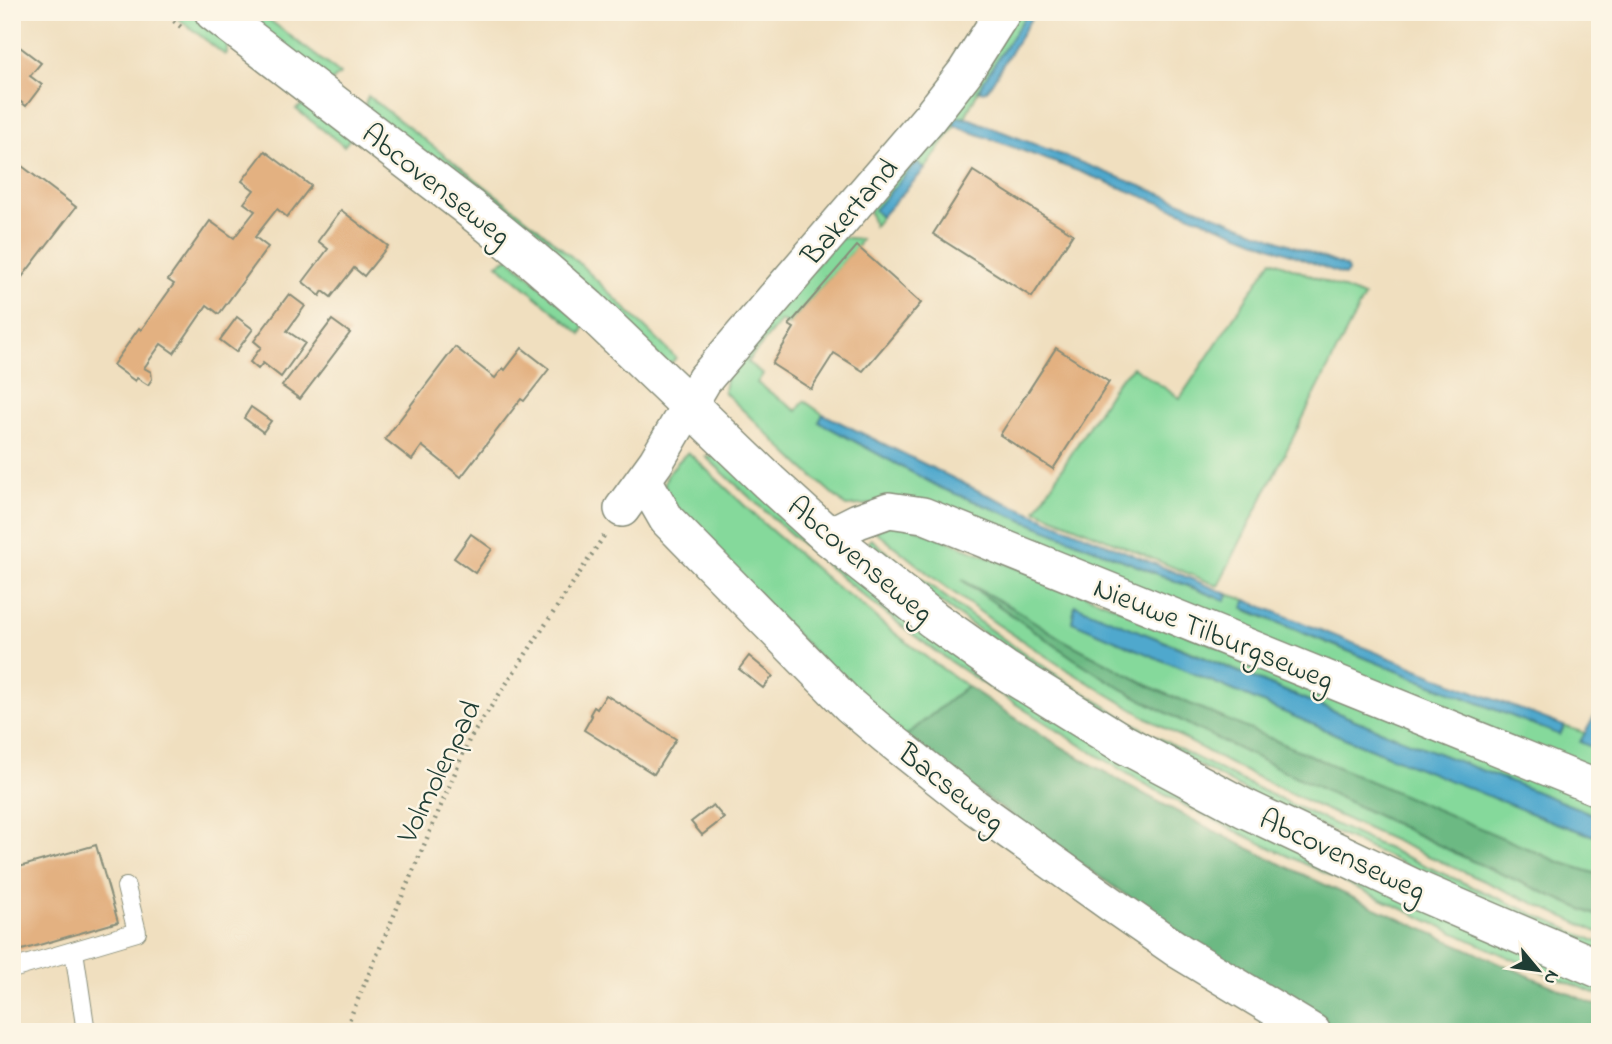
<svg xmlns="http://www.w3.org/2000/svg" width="1612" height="1044" font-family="'Indie Flower',sans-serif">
<rect width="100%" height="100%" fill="#fcf5e5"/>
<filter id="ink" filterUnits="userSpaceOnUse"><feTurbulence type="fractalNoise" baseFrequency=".0143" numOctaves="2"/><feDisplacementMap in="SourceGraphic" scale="14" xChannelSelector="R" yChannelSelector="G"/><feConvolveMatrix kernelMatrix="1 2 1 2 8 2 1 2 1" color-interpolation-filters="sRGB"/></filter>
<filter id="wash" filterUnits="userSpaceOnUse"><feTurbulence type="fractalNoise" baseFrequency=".00686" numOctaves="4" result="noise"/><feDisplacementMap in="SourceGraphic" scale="28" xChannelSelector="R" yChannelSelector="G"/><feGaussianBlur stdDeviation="1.57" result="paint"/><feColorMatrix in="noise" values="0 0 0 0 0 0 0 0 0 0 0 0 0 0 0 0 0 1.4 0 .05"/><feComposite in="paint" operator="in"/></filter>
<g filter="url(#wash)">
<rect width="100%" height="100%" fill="#f0dfbf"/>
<g fill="#85d99b" stroke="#528b68" stroke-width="2">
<polygon points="170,12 190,12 227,40 227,53 225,55"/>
<polygon points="238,12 259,12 340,74 330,83"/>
<polygon points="1013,12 1028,12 981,85 965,117 958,117 954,124 955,126 925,169 917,162 875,210 881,217 874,226 867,204"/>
<polygon points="368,96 531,222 580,264 676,358 669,365 364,108"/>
<polygon points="307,102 352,136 344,146 296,109"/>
<polygon points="839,237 861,239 857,247 789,325 781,321 747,362 763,374 757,383 797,411 804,401 823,414 819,422 941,488 1225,601 1228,594 1246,600 1243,609 1417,679 1560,735 1564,726 1585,733 1581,742 1600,751 1600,780 878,504 846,506 801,466 724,392 727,372"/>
<polygon points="509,258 585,325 581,334 497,264"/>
<polygon points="1272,260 1364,297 1218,586 1036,510 1116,383 1133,367 1180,398"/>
<path d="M 688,452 L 764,524 L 835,586 L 857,601 L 883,624 L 930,660 L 967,686 L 902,739 L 684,524 C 662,485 653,486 688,452 Z"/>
<path d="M 717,455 L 910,620 L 1600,985 L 1600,995 C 1521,965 1445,928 1368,893 C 1296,860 1224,827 1154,789 C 1113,766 1073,740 1033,715 C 1000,694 967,674 935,651 C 854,592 779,525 706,457 Z"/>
<polygon points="897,521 1600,796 1600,817 1384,732 1192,652 1075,606 1072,622 1347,739 1553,822 1600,838 1600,875 1559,862 1155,689 1063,640 1013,608 968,584 1073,658 1122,689 1197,729 1470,860 1600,917 1600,933 1315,805 1230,764 1154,722 1061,666 997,624 935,579 875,531"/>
<path d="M 871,539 C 959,610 1051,676 1149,732 C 1221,773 1297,807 1373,842 C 1448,876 1524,910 1600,943 L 1600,953 L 1257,797 L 1065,692 L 864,547 Z"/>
</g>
<g fill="#6cb983" stroke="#467b5c" stroke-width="2">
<polygon points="962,580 1013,608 1063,640 1155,689 1559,862 1600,875 1600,917 1470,860 1197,729 1122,689 1073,658"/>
<path d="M 967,686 C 1161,820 1384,912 1600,1007 L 1600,1032 L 1334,1032 L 1253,984 L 902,739 Z"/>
</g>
<g fill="#50a8cd" stroke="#387280" stroke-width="2">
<polygon points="1028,12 1035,12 988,89 983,92 980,91 981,85"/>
<polygon points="958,117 970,119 1347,267 1348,272 1344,275 1078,171 955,126 954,121"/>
<polygon points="917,162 925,169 881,217 874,210"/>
<polygon points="823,414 983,493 1228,594 1225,601 1221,599 941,488 819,422"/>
<polygon points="1246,600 1467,689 1564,726 1560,735 1417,679 1243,608"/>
<polygon points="1075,605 1384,732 1600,817 1600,838 1553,822 1347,739 1072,622"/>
<polygon points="1600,706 1600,726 1596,734 1600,736 1600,751 1580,742"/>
</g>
<g id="blocks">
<g fill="#e3b181">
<polygon points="12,41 41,63 30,76 42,85 26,106 12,95"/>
<polygon points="265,151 311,186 287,217 277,209 255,237 268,247 219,314 207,305 174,353 161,344 144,368 151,372 152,379 148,385 137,378 135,381 113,365 139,328 141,330 174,284 168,280 210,221 234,238 255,211 244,203 254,190 242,181"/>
<polygon points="14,160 76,207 12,290 12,162"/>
<polygon points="973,171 1073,234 1032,297 933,234"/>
<polygon points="341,210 388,246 364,276 354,268 331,297 323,291 320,296 303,282 328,249 318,241"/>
<polygon points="857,246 921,303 863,371 834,353 811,389 772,364 794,328 789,325"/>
<polygon points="289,294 305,306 287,331 305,343 281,377 263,363 258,369 250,362 261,347 254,341"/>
<polygon points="237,317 253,329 236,352 220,340"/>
<polygon points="332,320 350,333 300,399 282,386"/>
<polygon points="455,347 495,378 503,368 505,370 522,348 549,369 524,401 521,399 461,477 422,446 412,460 385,439"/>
<polygon points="1056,348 1109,382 1053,469 1000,435"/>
<polygon points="251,407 271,421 263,432 244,418"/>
<polygon points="471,534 492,549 475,573 454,558"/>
<polygon points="749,656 773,676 763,688 739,669"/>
<polygon points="606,695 676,739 654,774 584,730 592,716 590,714 594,707 597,709"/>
<polygon points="713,805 724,818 702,835 691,822"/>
<polygon points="96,845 118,922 12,953 12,869"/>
</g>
</g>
</g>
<g filter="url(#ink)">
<use href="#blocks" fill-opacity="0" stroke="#888e7a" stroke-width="2"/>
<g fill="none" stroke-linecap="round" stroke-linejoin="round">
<defs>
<g id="service">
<polyline points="74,951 86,1032"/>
<polyline points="12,969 137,932 126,887"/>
</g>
<g id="minor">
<polyline points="644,480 667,520 849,705 887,737 975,807 1111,904 1179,951 1313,1032"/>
<polyline points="622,509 656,462 704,380 929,118 965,72 1003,12"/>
<polyline points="828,536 858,521 889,510 923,515 1600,789"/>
</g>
<polyline id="tertiary" points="214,12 468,207 533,260 588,308 769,482 828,536 934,620 1006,671 1122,743 1244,808 1419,891 1600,969"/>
</defs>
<use href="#service" stroke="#888e7a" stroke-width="20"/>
<use href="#minor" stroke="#888e7a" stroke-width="38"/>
<use href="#tertiary" stroke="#888e7a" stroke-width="41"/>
<g stroke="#888e7a" stroke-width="4.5" stroke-dasharray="2 5" stroke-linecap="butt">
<polyline points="163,12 181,27"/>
<polyline points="344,1032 469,740 604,536"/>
</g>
<use href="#service" stroke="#fff" stroke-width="18"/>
<use href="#minor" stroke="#fff" stroke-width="35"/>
<use href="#tertiary" stroke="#fff" stroke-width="38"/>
</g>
</g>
<g text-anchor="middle" stroke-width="5" stroke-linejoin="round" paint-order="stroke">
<g font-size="30" fill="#1f3d34" stroke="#fcf5e5">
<text transform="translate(437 184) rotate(38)" y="10">Abcovenseweg</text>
<text transform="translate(849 211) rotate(-49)" y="10">Bakertand</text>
<text transform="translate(861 559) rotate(40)" y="10">Abcovenseweg</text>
<text transform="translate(1214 633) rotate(22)" y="10">Nieuwe Tilburgseweg</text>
<text transform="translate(438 771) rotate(-64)" y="10">Volmolenpad</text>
<text transform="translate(952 787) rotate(38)" y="10">Bacseweg</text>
<text transform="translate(1343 854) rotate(25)" y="10">Abcovenseweg</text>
</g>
</g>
<rect width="1612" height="1044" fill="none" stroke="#fcf5e5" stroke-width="42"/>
<g transform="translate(1538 970) rotate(119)" stroke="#fcf5e5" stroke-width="5" paint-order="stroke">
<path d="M0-5L12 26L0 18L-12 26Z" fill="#1f3d34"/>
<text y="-10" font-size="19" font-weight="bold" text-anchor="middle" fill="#1f3d34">N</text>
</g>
</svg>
